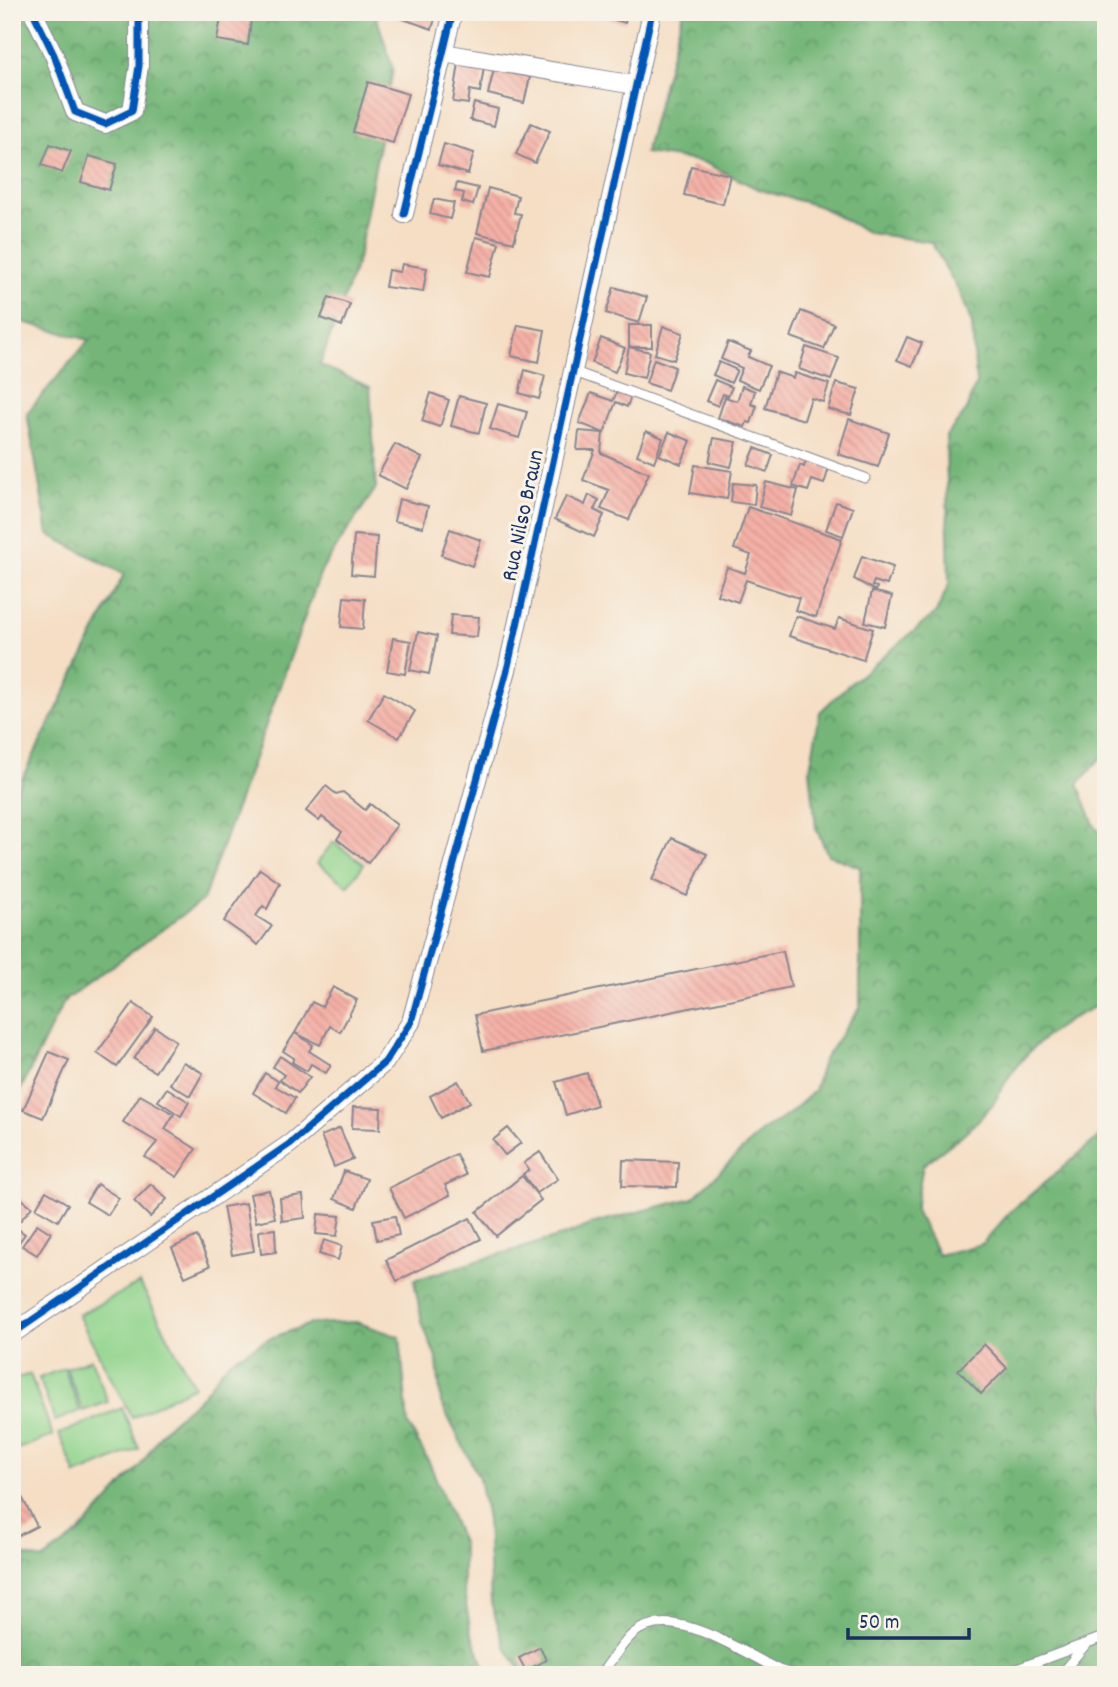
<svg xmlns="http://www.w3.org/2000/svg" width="1118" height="1687" font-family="Dekko,sans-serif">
<defs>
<pattern id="forest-crowns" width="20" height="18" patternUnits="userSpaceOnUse" patternTransform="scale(1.75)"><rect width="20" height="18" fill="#74b678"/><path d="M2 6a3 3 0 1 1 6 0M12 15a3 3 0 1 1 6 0" fill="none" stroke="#5e9466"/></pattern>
<pattern id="building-back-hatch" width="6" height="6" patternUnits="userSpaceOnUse" patternTransform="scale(1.75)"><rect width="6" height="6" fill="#f5b0a6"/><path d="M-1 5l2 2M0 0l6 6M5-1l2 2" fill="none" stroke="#d19891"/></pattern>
</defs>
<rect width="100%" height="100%" fill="#f7f3e8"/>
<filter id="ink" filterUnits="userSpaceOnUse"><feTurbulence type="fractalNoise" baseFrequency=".0143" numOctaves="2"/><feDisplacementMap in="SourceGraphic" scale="14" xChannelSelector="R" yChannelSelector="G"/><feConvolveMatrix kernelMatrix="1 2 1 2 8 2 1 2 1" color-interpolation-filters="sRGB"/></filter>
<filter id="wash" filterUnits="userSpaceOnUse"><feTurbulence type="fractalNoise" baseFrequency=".00686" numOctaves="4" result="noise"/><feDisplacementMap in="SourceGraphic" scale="28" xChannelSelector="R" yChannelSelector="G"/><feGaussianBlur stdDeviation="1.57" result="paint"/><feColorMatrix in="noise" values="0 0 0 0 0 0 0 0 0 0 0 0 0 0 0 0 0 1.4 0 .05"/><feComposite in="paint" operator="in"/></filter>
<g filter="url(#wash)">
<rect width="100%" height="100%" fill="#f5dec4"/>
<g fill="url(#forest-crowns)" stroke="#48726b" stroke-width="2">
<polygon points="12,12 375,12 393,69 358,259 320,365 370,387 376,488 322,569 203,900 64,1001 12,1107 12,799 124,574 48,534 27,413 89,340 12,319"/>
<path d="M 683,12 L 1106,12 L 1106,752 L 1078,784 L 1095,827 L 1106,839 L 1106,1002 C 1070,1016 1040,1037 1015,1068 C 1006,1079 1001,1093 992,1105 C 974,1128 947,1147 923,1165 L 915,1209 L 938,1255 L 982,1244 L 1011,1211 L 1106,1131 L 1106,1675 L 524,1675 L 504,1645 L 491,1603 L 487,1520 L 479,1478 L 441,1403 L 437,1361 L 422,1322 L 414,1280 L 568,1234 L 598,1222 L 693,1198 L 762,1131 L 789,1114 L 814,1091 L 823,1061 L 860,1007 L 860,867 L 828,855 L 816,828 L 810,769 L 820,712 L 846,687 L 936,613 L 949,584 L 946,436 L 966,411 L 976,383 L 972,324 L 961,295 L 931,242 L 869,233 L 819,206 L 760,190 L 703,162 L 645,153 Z"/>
<polygon points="356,1322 400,1337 408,1424 429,1462 463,1545 463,1587 471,1633 488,1675 12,1675 12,1552 42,1560 79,1533 140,1466 165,1428 201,1397 228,1362 268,1339 310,1324"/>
</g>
<g fill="#91d48c" stroke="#568275" stroke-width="2">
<polygon points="333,842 364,864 348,886 317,863"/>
<polygon points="140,1283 194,1386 132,1418 78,1315"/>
<polygon points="91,1359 108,1402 83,1411 66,1368"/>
<polygon points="64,1368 80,1411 55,1421 39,1378"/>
<polygon points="30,1374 53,1436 12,1451 12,1380"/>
<polygon points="122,1408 139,1449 76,1475 59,1434"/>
</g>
<g id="blocks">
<g fill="url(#building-back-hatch)">
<polygon points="222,12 252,12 248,45 217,40"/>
<polygon points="383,12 437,12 432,29"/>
<polygon points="590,12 628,12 625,23"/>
<polygon points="459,63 484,67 480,92 470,90 468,104 453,102"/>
<polygon points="494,69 530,77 524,103 488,94"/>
<polygon points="368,82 408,94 393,143 353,132"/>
<polygon points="474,103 498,109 494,126 470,120"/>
<polygon points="531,123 550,131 535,163 516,154"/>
<polygon points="12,130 24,142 12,153"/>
<polygon points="50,144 71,151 62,173 42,165"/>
<polygon points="444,144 474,153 468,174 438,165"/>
<polygon points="89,156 117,164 109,190 81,182"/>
<polygon points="691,166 730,175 723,204 684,195"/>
<polygon points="457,183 478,188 473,205 462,202 464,193 455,191"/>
<polygon points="488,188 518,196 514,213 521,214 514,242 477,233"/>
<polygon points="434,199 454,203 450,219 430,214"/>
<polygon points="476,237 499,243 490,277 467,272"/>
<polygon points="402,264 427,268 423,292 385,287 388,270 400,272"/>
<polygon points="614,287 647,297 639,323 606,313"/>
<polygon points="329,297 350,304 342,326 321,318"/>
<polygon points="801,311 834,324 824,349 791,337"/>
<polygon points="518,325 545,330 539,362 511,356"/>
<polygon points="629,325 652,325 652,347 629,347 650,352 644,378 624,373 629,347"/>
<polygon points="663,326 683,333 674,360 655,354"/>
<polygon points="907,337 922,343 912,366 897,360"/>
<polygon points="601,338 625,348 615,372 592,363"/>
<polygon points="728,342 751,351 748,357 769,366 759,389 737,380 742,368 721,359"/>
<polygon points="806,347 839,358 831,380 799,369"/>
<polygon points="654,359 675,367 667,390 646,383"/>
<polygon points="719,362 737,370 731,383 713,375"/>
<polygon points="525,370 545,376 539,399 519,393"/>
<polygon points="776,372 793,378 795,373 829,384 823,402 811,398 804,420 765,408"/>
<polygon points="715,380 732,387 728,396 723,394 718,406 706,401"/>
<polygon points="836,383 859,389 851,415 828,409"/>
<polygon points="742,386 755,391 751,404 757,406 751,423 747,422 745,427 718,418 725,397 737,401"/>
<polygon points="617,391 631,396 627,407 616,402 604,433 579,423 591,393 613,401"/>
<polygon points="431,393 449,400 440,427 422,421"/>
<polygon points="459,396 486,403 479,433 451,426"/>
<polygon points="498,404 527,412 519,438 490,429"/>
<polygon points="849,419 889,433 878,467 838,454"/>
<polygon points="579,431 603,433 601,453 649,473 629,520 601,509 609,490 583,480 595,450 577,450"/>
<polygon points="646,431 663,438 654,462 637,455"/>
<polygon points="669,432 691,441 681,464 659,455"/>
<polygon points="714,438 737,442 731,467 709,462"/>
<polygon points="395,444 422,458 406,489 378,475"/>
<polygon points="755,448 773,455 767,472 748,465"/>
<polygon points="806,460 829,468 824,484 812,480 808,491 793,486 800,465 804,467"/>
<polygon points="695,465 732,471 727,499 690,493"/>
<polygon points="766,482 798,490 791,516 759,507"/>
<polygon points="733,483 756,485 754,505 731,502"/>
<polygon points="589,495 599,500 594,510 604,515 594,537 555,519 566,496 585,505"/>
<polygon points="399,499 428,506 423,527 394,521"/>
<polygon points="836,502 853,508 843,536 826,530"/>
<polygon points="748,507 842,539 816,617 795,610 799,598 746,580 738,602 717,595 727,567 745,573 751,555 734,549"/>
<polygon points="450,529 481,540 472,566 441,555"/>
<polygon points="354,535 377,537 374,576 351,574"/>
<polygon points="862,556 893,567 887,585 874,581 872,586 877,587 876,591 854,579"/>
<polygon points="872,591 892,596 885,627 865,622"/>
<polygon points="344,597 365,599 363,629 341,627"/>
<polygon points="451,615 479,617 477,637 449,635"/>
<polygon points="796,616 835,629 839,618 873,629 863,660 789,636"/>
<polygon points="418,632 437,636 429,674 410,670"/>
<polygon points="393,638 411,641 405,674 387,671"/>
<polygon points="384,693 415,711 399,738 368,720"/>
<polygon points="326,786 336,794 343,792 365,810 370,804 397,825 368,863 337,839 342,832 322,817 319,821 306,811"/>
<polygon points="672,838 707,854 687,896 652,880"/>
<polygon points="260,869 280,883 267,909 263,906 256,916 272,926 258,945 224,921"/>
<polygon points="783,951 791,987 483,1051 475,1015"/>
<polygon points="333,987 357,1000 340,1032 330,1026 320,1045 295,1033 312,1002 322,1007"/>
<polygon points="133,1003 153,1017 117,1067 97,1053"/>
<polygon points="155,1027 176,1041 155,1072 134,1059"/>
<polygon points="295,1033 313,1045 309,1051 331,1065 326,1073 311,1064 307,1071 292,1062 294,1058 283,1051"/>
<polygon points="49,1052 69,1060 43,1118 23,1110"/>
<polygon points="280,1056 310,1077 298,1093 280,1080 284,1075 273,1067"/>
<polygon points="183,1062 203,1073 190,1096 170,1084"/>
<polygon points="265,1073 278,1081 275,1086 295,1098 286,1113 253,1093"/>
<polygon points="587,1073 597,1105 566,1115 556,1082"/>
<polygon points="458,1081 470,1102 441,1118 430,1096"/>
<polygon points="167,1088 189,1102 181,1116 158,1101"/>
<polygon points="140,1095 174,1114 165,1129 196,1149 177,1177 145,1157 157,1142 123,1122"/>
<polygon points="353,1107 381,1108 380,1129 352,1128"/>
<polygon points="340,1128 353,1159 334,1167 321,1136"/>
<polygon points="508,1128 521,1143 505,1155 493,1140"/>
<polygon points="540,1152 558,1179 536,1193 523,1174 529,1170 524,1163"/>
<polygon points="456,1154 466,1175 445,1185 450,1195 404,1218 389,1188"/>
<polygon points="623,1160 678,1162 677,1187 622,1186"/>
<polygon points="344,1171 367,1179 356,1208 334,1199"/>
<polygon points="522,1176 541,1200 496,1236 477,1212"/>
<polygon points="97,1184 119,1198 108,1215 86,1202"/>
<polygon points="151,1184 167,1199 150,1217 134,1201"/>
<polygon points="269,1190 275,1218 256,1222 250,1194"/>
<polygon points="46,1191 68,1204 58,1221 36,1208"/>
<polygon points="303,1195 305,1218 282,1221 280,1198"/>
<polygon points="18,1196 32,1207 20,1221 12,1215 12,1203"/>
<polygon points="246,1203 254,1251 232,1255 223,1207"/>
<polygon points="318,1214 340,1216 337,1236 316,1234"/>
<polygon points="395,1216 399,1235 377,1240 373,1220"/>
<polygon points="470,1218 481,1239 397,1281 386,1260"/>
<polygon points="37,1224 51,1233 37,1255 22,1246"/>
<polygon points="12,1225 25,1234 12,1252"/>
<polygon points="275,1229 276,1252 261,1254 259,1231"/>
<polygon points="197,1236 210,1266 185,1277 172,1248"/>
<polygon points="324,1240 342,1246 338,1260 319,1254"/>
<polygon points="984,1344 1007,1368 981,1394 958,1370"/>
<polygon points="12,1478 37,1526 12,1539"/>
<polygon points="540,1647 546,1660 526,1671 519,1658"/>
</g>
</g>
</g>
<g filter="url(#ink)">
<use href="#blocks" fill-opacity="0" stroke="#888691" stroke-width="2"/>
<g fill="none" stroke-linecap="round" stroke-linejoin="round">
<defs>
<g id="lane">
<polyline points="572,371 865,478"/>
<path d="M 603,1671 C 613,1659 622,1643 634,1633 C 673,1603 742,1652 779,1670 L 795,1675"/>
<polyline points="1001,1675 1106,1636"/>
<polyline points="1060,1675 1086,1644"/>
</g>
<g id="street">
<polyline points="33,12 54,55 75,112 105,124 132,111 139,66 139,12"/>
<polyline points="443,53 635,85"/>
<polyline points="404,214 453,12"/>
<polyline points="12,1334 291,1143 385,1062 411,1022 508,666 652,12"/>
</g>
</defs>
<use href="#lane" stroke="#888691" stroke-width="11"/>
<use href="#street" stroke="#888691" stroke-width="20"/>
<use href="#lane" stroke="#fff" stroke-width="9"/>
<use href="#street" stroke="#fff" stroke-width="18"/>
<defs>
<g id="cycleway">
<polyline points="33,12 54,55 75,112 105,124 132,111 139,66 139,12"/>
<polyline points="404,214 453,12"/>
<polyline points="12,1334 291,1143 385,1062 411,1022 508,666 652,12"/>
</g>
</defs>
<use href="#cycleway" stroke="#f7f3e8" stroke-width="11"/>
<use href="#cycleway" stroke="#0057b8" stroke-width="7"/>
</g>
</g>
<g text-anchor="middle" stroke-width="6" stroke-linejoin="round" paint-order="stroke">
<g font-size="23" fill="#1b2f5e" stroke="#f7f3e8">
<text transform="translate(521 515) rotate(-78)" y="8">Rua Nilso Braun</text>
</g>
</g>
<rect width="1118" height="1687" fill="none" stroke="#f7f3e8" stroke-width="42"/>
<path d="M848 1628v10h121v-10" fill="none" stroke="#1b2f5e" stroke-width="3.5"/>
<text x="859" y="1628" font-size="21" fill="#1b2f5e" stroke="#f7f3e8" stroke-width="5" paint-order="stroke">50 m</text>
</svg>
